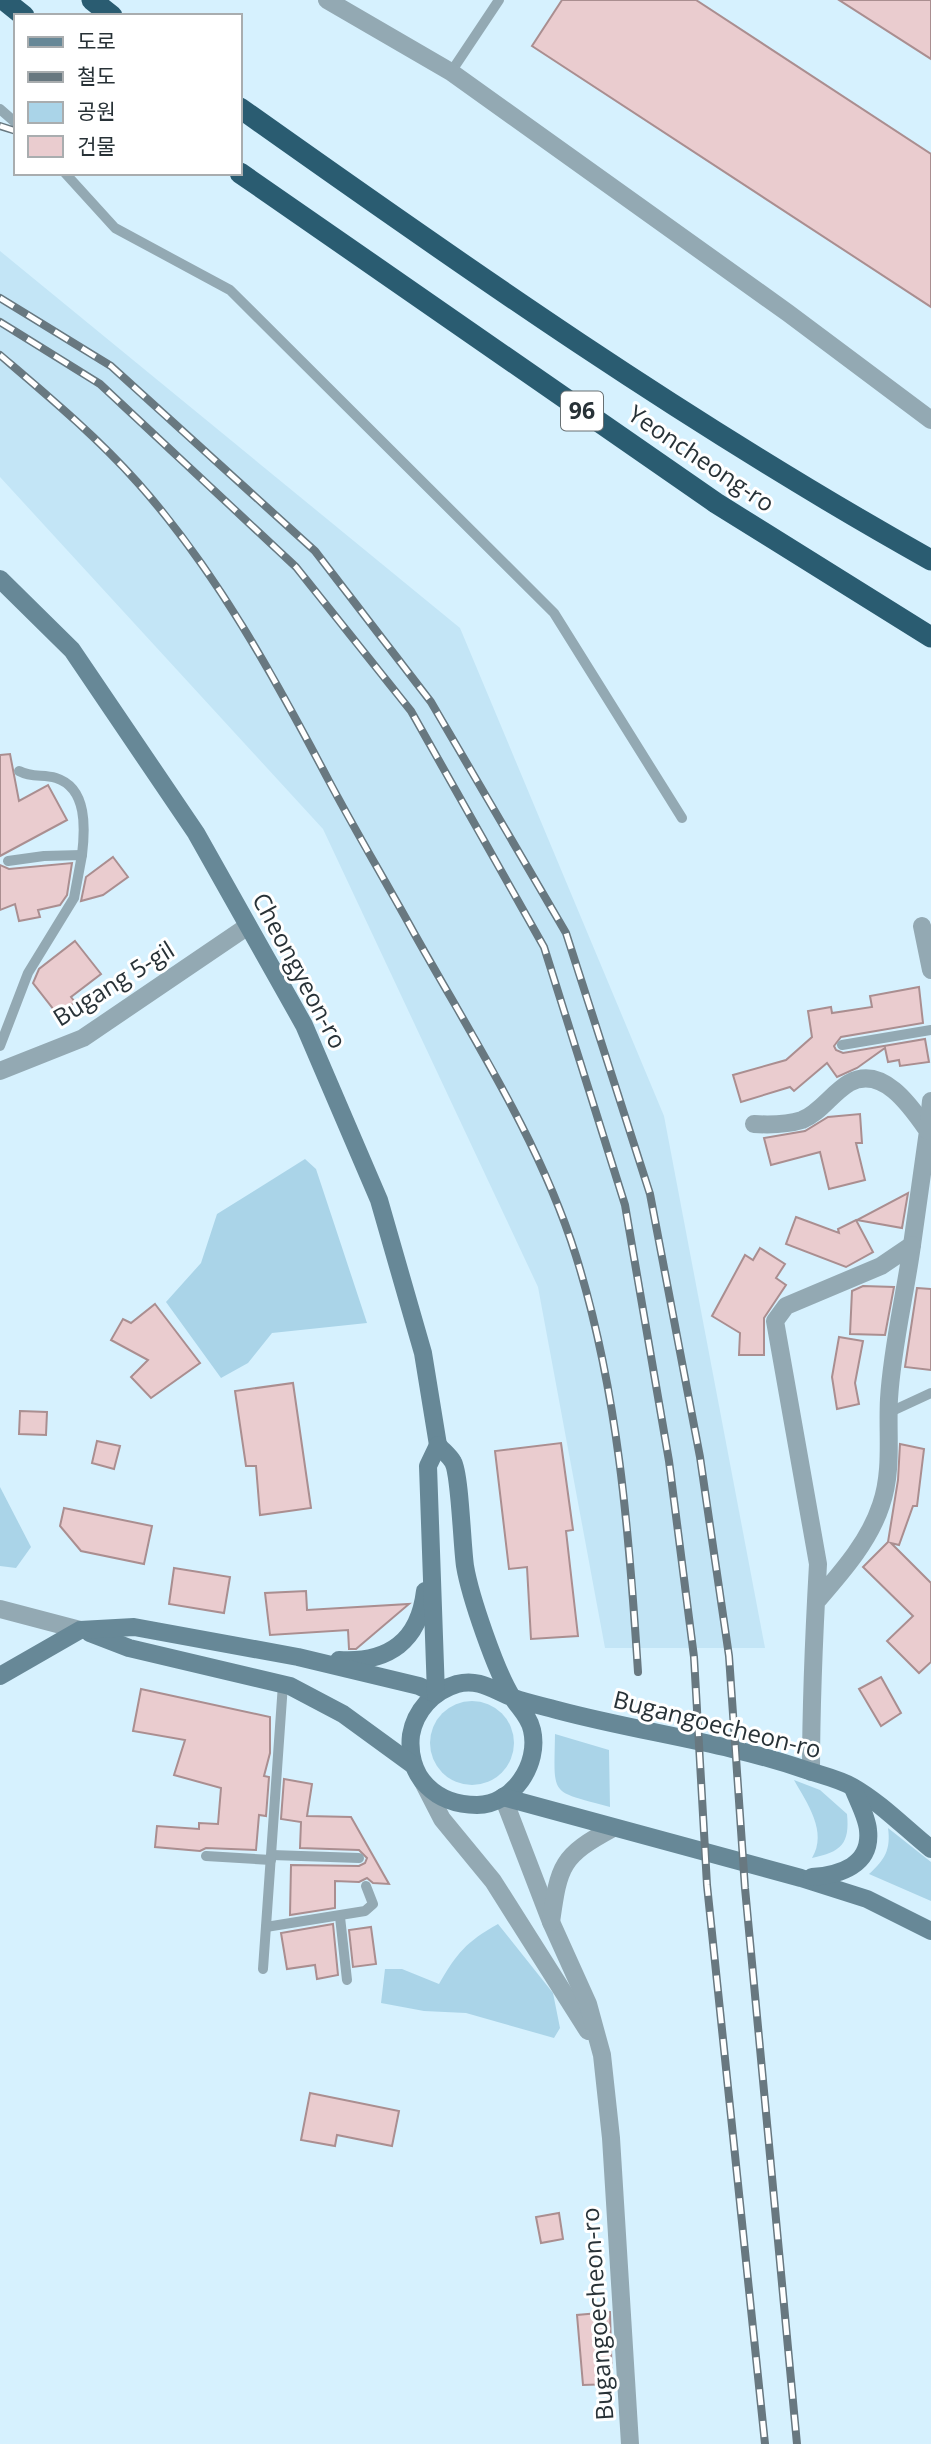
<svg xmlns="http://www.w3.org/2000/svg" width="931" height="2444" font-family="'Open Sans','Noto Sans KR',sans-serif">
<rect width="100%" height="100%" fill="#d6f1fe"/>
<polygon fill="#c3e5f6" points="0,251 460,628 664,1116 765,1648 605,1648 538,1287 323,829 0,477"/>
<g fill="#aad4e8">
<polygon points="305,1159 316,1169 367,1323 272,1333 248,1363 221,1378 166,1302 201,1263 217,1214"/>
<polygon points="0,1487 31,1547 16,1568 0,1566"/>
<circle cx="472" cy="1743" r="42"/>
<path d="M 555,1734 L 609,1750 L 610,1807 C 549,1790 554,1798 555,1734 Z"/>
<path d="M 794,1780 L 820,1790 L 847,1814 C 850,1844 841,1852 812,1858 C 828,1832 807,1803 794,1780 Z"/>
<path d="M 888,1828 L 931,1862 L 931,1901 L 869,1874 C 885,1860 891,1849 888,1828 Z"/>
<path d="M 498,1924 L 553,1993 L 560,2028 L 554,2038 L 466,2013 L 424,2011 L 381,2003 L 385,1969 L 402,1969 L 439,1984 C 457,1953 466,1942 498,1924 Z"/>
</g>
<g fill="#eacccf" stroke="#aa8e90" stroke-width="2">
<polygon points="562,0 696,0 931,154 931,307 532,46"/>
<polygon points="839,0 931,0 931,59"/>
<polygon points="10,754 19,801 48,785 67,820 0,856 0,755"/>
<polygon points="113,857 128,877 103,895 81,901 86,877"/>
<polygon points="72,863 67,895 60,905 38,910 40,917 19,921 15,904 0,910 0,865 9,869"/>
<polygon points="75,941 101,974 71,997 75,1002 58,1015 33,983 39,969"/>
<polygon points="919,987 923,1023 841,1037 834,1046 836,1050 843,1053 925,1039 929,1062 900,1066 899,1060 888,1062 885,1048 857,1068 837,1077 827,1063 794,1091 790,1087 741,1102 733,1075 786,1060 812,1037 808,1011 831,1007 832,1013 872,1007 870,996"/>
<polygon points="860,1114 862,1143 856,1143 865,1180 829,1189 820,1152 771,1165 764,1138 805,1131 828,1117"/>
<polygon points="908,1193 902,1228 857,1220"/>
<polygon points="796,1217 839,1233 838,1229 856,1220 873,1252 846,1267 786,1244"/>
<polygon points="760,1248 785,1264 776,1278 786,1285 764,1318 764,1355 739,1355 740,1333 712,1316 745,1255 753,1260"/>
<polygon points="863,1286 894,1287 885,1335 850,1334 852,1291"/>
<polygon points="917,1288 931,1289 931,1370 905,1367"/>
<polygon points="155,1304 200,1363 151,1398 131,1377 148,1360 111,1340 123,1319 131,1323"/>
<polygon points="839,1337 863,1341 855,1383 859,1404 837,1409 832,1377"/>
<polygon points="293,1383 311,1508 260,1515 256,1466 246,1466 235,1391"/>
<polygon points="20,1411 47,1412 46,1435 19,1434"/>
<polygon points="97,1441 120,1446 114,1469 92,1463"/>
<polygon points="561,1443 573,1530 566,1531 578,1636 531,1639 527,1567 509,1569 495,1451"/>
<polygon points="900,1444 924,1449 917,1506 913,1506 899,1545 891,1543 931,1583 931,1662 919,1673 887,1641 913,1616 863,1567 888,1542 898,1480"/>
<polygon points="64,1508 152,1526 144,1564 81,1551 60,1526"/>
<polygon points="174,1568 230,1577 224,1613 169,1604"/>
<polygon points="306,1591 307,1610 409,1604 356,1649 349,1649 348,1630 270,1635 265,1593"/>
<polygon points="881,1677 901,1713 881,1726 859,1689"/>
<polygon points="141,1689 270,1717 270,1753 264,1776 269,1777 266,1816 259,1815 256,1850 206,1848 200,1851 155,1847 157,1826 199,1829 199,1823 218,1824 221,1788 174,1775 185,1740 133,1731"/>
<polygon points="284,1779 312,1784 307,1816 351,1817 389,1884 373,1883 367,1878 359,1882 335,1881 335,1908 290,1915 291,1865 359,1866 365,1863 367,1858 359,1850 300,1848 301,1822 281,1819"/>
<polygon points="333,1924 338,1975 317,1979 315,1965 287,1969 281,1933"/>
<polygon points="371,1927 376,1964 353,1967 349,1930"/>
<polygon points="310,2093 399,2111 392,2146 337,2135 335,2146 301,2140"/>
<polygon points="559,2213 563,2239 541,2243 536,2217"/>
<polygon points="610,2312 612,2384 583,2385 577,2315"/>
</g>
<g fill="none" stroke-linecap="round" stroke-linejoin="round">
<g stroke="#93a9b3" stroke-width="10">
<polyline points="451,72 499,0"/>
<polyline points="0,109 16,123"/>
<polyline points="65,173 115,228 230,290 554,613 682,818"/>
<path d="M 19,771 C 32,778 43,774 56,778 C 88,788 85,830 82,855"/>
<polyline points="842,1045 931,1030"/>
<polyline points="0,1046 28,973 74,898 82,855 44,856 8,861"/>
<polyline points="890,1412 931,1393"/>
<polyline points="272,1855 359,1858"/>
<polyline points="206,1856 271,1860"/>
<polyline points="340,1917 347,1980"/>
<polyline points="266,1927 365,1911 373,1904 366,1886"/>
<polyline points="263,1969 283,1684"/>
</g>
<g stroke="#93a9b3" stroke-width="18">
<polyline points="327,0 451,72 788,313 931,420"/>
<polyline points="922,926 931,970"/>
<polyline points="0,1071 83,1038 248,926"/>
<path d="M 754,1124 C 771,1125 786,1125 802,1120 C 820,1113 832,1093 849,1083 C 883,1064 912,1108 928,1131 L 912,1245"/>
<polyline points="928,1131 931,1101"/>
<polyline points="0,1609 80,1630"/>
<path d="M 811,1772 C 811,1702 814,1634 818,1564 L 775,1321 L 786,1306 L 881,1266 L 912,1245 C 905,1296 892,1347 889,1399 C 887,1434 893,1470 881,1505 C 869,1542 841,1573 816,1602"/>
<polyline points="424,1784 442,1819 493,1881 588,2031"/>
<polyline points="503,1797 551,1922 588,2004 602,2055 611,2138 630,2444"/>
<path d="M 551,1922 C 559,1865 561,1856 613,1828"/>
</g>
<g stroke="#678897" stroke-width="18">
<polyline points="0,579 72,650 196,833 304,1025 379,1200 423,1353 438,1445"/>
<path d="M 438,1445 C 442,1450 450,1456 453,1462 C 460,1474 462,1546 465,1566 C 470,1596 496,1672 512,1697 C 519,1708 529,1716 532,1730 C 540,1764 513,1805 477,1805 C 457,1805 441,1800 427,1786 C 413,1773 409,1752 411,1735 C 415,1711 433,1691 457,1684 C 480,1678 494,1691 514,1698 C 528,1703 543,1706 557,1710 C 639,1732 725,1742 806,1770 C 821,1775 839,1779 853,1787 C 881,1803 906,1829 931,1849"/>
<polyline points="90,1633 129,1648 290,1686 343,1714 413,1765"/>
<path d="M 339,1660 C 389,1663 419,1641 425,1591"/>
<polyline points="0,1676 80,1630 134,1627 298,1657 419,1686 436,1694"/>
<polyline points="436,1694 428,1466 438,1445"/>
<polyline points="503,1797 801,1878 867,1899 931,1931"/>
<path d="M 812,1877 C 839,1875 872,1866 868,1830 C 867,1817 858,1801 853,1788"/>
</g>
<g stroke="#2a5c71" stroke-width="21">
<polyline points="4,0 24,16"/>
<polyline points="92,0 112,16"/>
<path d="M 240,108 C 464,267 691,426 931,560"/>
<polyline points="240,173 716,503 931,637"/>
</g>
<defs>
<g id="rail">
<polyline points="0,126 16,131"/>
<polyline points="0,298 111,366 315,551 431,702 566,933 650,1194 700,1457 729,1656 745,1888 797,2444"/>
<polyline points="0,322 100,384 296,567 411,711 544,947 625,1205 669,1461 694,1657 707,1885 765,2444"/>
<path d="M 0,355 C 48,396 96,436 138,483 C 217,572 274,677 329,781 C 356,832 386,882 414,933 C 472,1037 540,1141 576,1256 C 618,1391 629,1531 638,1672"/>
</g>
</defs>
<use href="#rail" stroke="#687880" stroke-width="8"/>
<use href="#rail" stroke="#fff" stroke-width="5" stroke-dasharray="16" stroke-linecap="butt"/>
</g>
<g text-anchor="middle" stroke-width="6" stroke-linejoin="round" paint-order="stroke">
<rect fill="#fff" stroke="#687073" stroke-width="2" x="561" y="391.5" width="42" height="39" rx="5"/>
<g font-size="23" font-weight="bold" fill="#283237">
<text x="582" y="419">96</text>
</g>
<g font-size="24" fill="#283237" stroke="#fff">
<text transform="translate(701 459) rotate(34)" y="8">Yeoncheong-ro</text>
<text transform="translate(299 971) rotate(62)" y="8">Cheongyeon-ro</text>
<text transform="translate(114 984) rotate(-32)" y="8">Bugang 5-gil</text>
<text transform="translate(717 1725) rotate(14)" y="8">Bugangoecheon-ro</text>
<text transform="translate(598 2314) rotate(-94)" y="8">Bugangoecheon-ro</text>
</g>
</g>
<rect x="14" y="14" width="228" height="161" fill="#ffffff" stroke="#a9adaf" stroke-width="2"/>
<rect x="28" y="37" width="35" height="10" fill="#678897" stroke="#a9adaf" stroke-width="2"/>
<text x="77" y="49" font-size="21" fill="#283237">도로</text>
<rect x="28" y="72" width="35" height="10" fill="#687880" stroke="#a9adaf" stroke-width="2"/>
<text x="77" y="84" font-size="21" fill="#283237">철도</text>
<rect x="28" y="102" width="35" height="21" fill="#aad4e8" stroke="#a9adaf" stroke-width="2"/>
<text x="77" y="119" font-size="21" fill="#283237">공원</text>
<rect x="28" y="136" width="35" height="21" fill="#eacccf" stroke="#a9adaf" stroke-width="2"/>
<text x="77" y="154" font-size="21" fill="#283237">건물</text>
</svg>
